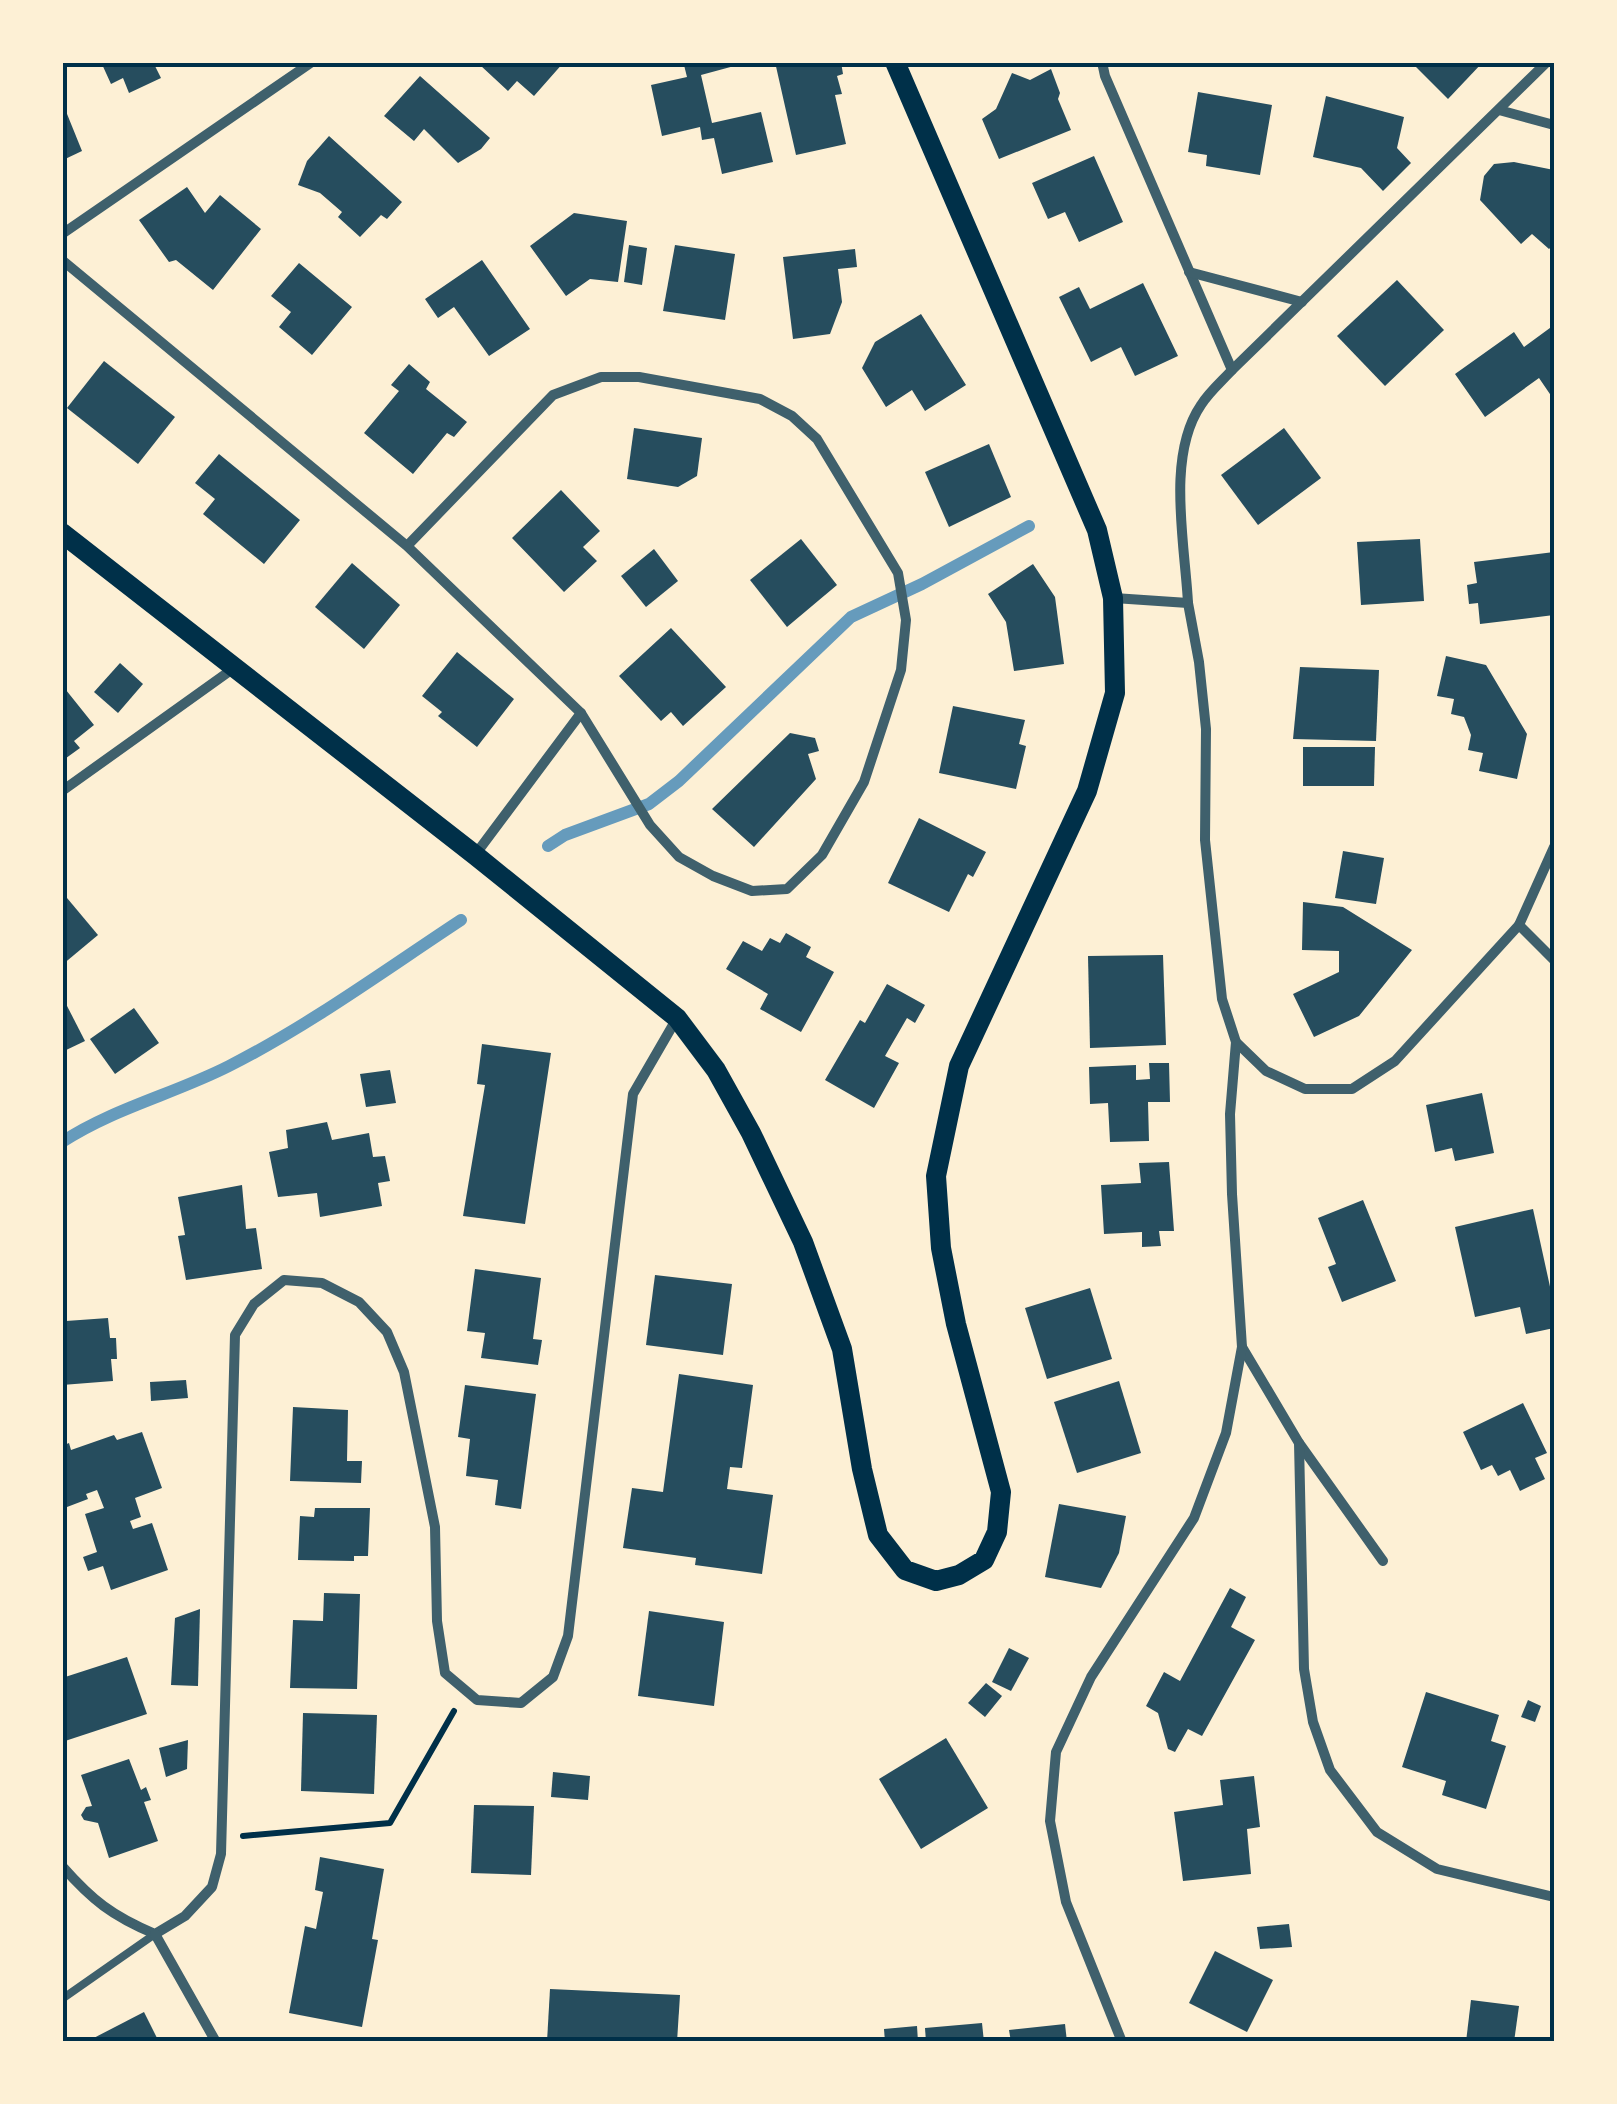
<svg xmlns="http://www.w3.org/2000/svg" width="1617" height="2104" font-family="'Varela Round',sans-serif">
<rect width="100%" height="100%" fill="#fdf0d5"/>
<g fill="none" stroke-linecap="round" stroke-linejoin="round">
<g stroke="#669bbc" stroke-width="12">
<polyline points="548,846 565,835 649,804 679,781 851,617 922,584 1029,526"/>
<path d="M 62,1142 C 114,1108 174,1094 229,1066 C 310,1025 385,970 461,920"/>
</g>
</g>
<g fill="#264d5e">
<polygon points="101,62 153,62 161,78 129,93 123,78 111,84"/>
<polygon points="482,62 564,62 534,96 517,81 508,91 480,65"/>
<polygon points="697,62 749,62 701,75 712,123 761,112 773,162 722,174 714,138 702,140 700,127 662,136 651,85 687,77 684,65"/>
<polygon points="775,62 841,62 843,74 837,76 842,94 835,95 846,144 796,155"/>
<polygon points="1411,62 1483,62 1448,99"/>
<polygon points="1051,69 1060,93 1058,99 1071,130 999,159 982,119 996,109 1012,73 1030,80"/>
<polygon points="420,76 490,138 481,149 458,163 424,129 414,141 384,116"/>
<polygon points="1198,92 1272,105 1260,175 1206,166 1207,155 1188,152"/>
<polygon points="1326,96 1404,117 1397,148 1411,163 1383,191 1361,168 1313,157"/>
<polygon points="63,104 82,151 63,160"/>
<polygon points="329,136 402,202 387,219 381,215 360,237 338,217 342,212 320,193 298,185 307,161"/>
<polygon points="1094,156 1123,222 1079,242 1065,212 1048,219 1032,183"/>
<polygon points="1514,162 1554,170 1554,244 1549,249 1532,234 1521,244 1480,200 1484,176 1494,164"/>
<polygon points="187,187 205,213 220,195 261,229 213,290 176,260 169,262 139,220"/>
<polygon points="574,213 627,221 618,282 590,279 566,296 530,246"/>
<polygon points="629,245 647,248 642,285 624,282"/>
<polygon points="675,245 735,254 725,320 663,311"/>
<polygon points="855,249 857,267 838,269 842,302 830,334 793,339 783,257"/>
<polygon points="482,260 530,329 489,356 454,307 438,318 425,299"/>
<polygon points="299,263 352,307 312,355 279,327 291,312 271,296"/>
<polygon points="1397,280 1444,330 1385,386 1337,336"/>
<polygon points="1143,283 1178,356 1135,376 1121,347 1091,362 1059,297 1079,287 1090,309"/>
<polygon points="921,314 966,385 925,411 912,390 886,407 862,368 875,342"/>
<polygon points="1554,325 1554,400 1539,378 1485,417 1455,374 1514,332 1524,347"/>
<polygon points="104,361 175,417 138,464 67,408"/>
<polygon points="409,364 430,382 426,389 467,422 454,437 447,433 413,474 364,433 399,391 391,385"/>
<polygon points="634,428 702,438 697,476 678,487 627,479"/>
<polygon points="1284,428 1321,478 1258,525 1221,475"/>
<polygon points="989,444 1011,497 949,527 925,472"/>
<polygon points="219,454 300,520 264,564 203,514 215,499 195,483"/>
<polygon points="561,490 600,531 583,547 597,561 564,592 512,538"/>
<polygon points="801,539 837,585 787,627 750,580"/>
<polygon points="1420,539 1424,601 1361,605 1357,542"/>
<polygon points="654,549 678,581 646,607 621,576"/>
<polygon points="1554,552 1554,615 1480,624 1478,603 1469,604 1467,585 1477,583 1474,562"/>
<polygon points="352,563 400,605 364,649 315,607"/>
<polygon points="1033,564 1055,597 1064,664 1014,671 1006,622 988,594"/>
<polygon points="671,628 726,687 683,726 671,712 661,721 619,676"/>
<polygon points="457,652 514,699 477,747 438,716 442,712 422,696"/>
<polygon points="1446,656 1486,665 1527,734 1517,779 1479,771 1483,753 1468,750 1471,735 1464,717 1451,714 1454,699 1437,696"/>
<polygon points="120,663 143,684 118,713 94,692"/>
<polygon points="1300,667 1379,670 1376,741 1293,739"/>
<polygon points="62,685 94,725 74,741 80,748 62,761"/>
<polygon points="953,706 1025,720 1019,744 1026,746 1016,789 939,773"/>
<polygon points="790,733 815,738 819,751 808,754 816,779 754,847 712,809"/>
<polygon points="1303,747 1375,747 1374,786 1303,786"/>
<polygon points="919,818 986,852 973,877 968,874 949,912 888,883"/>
<polygon points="1343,851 1384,858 1376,904 1335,898"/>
<polygon points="62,892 98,935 62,965"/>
<polygon points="1303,902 1343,907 1412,950 1359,1016 1314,1037 1293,994 1339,972 1339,951 1302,950"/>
<polygon points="786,933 811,947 806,957 834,972 801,1032 760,1009 768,994 726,969 743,941 762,951 770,938 780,943"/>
<polygon points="1163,955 1166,1045 1090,1048 1088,956"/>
<polygon points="887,984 925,1005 915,1023 907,1018 885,1056 899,1063 874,1108 825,1080 860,1020 865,1023"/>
<polygon points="65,1002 85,1041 62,1052 62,1003"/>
<polygon points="134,1008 159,1043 115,1074 90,1039"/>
<polygon points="482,1044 551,1053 525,1224 463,1216 485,1085 477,1084"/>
<polygon points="1149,1063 1169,1063 1170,1102 1148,1102 1149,1141 1110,1142 1108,1103 1090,1104 1089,1067 1136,1065 1136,1080 1150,1079"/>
<polygon points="390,1070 396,1103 366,1107 360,1074"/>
<polygon points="1482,1093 1494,1153 1455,1161 1452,1148 1435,1152 1426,1105"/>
<polygon points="327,1122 332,1140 369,1133 373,1157 385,1156 390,1181 378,1183 382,1206 320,1217 317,1193 278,1197 269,1152 288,1148 286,1130"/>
<polygon points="1169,1162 1174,1231 1159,1231 1161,1246 1142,1247 1142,1232 1104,1234 1101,1185 1141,1183 1139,1163"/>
<polygon points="242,1185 246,1229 256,1228 262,1269 186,1280 178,1236 185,1235 178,1197"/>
<polygon points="1363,1200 1396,1281 1342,1302 1328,1267 1336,1264 1318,1218"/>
<polygon points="1533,1209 1554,1305 1554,1328 1526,1334 1520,1307 1475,1317 1455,1227"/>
<polygon points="475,1269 541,1278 533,1339 542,1340 538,1365 481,1358 485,1333 467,1331"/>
<polygon points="655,1275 732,1284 723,1355 646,1345"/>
<polygon points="1090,1288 1112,1359 1047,1379 1025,1308"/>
<polygon points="108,1318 110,1338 116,1338 117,1359 111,1359 113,1381 62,1385 62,1342 67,1342 66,1321"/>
<polygon points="679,1374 753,1385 742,1468 730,1467 727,1489 773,1495 762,1574 695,1565 696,1558 623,1548 632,1488 663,1492"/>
<polygon points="186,1380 188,1398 151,1401 150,1382"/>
<polygon points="1119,1381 1141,1453 1077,1473 1054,1402"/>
<polygon points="465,1385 536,1394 521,1509 495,1505 498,1480 466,1476 470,1439 458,1437"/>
<polygon points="1523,1403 1547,1453 1535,1458 1545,1479 1520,1491 1510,1470 1498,1476 1492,1465 1481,1470 1463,1432"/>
<polygon points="293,1407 348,1410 347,1461 362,1461 361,1483 290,1481"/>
<polygon points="142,1432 162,1488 135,1498 141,1517 130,1521 133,1529 152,1523 168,1570 111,1590 103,1566 88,1571 83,1557 97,1552 85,1514 104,1508 97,1490 86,1494 88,1499 67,1507 62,1495 62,1446 69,1443 71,1450 114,1435 117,1440"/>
<polygon points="1059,1504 1126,1516 1119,1553 1101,1588 1045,1577"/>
<polygon points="315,1508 370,1508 368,1556 354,1556 354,1561 298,1560 300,1516 314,1517"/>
<polygon points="1230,1588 1246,1597 1231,1627 1255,1640 1202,1736 1188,1729 1175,1752 1168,1749 1158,1713 1146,1706 1164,1672 1180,1681"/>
<polygon points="324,1593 360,1594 357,1689 290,1688 293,1620 323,1621"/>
<polygon points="200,1609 198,1686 171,1685 175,1618"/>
<polygon points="649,1611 724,1622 714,1706 638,1696"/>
<polygon points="1009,1648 1029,1658 1011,1691 992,1682"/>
<polygon points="127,1657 147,1714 62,1742 62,1678"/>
<polygon points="986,1683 1002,1696 985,1717 968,1703"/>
<polygon points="1426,1692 1499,1715 1491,1741 1506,1746 1486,1809 1442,1795 1446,1781 1402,1767"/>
<polygon points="1528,1700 1541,1706 1535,1722 1521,1717"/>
<polygon points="303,1713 377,1715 374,1794 301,1791"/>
<polygon points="946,1738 988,1808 921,1849 879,1779"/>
<polygon points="188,1740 187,1769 166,1777 159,1748"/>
<polygon points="129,1759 141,1790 146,1787 151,1800 144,1802 158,1841 109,1858 98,1823 84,1820 81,1815 86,1807 92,1806 81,1775"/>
<polygon points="553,1772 590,1776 588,1800 551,1797"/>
<polygon points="1254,1776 1260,1827 1247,1829 1251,1874 1183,1881 1174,1812 1223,1805 1220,1780"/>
<polygon points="474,1805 534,1806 531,1875 471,1873"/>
<polygon points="320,1857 384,1869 372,1939 378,1940 362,2027 289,2013 305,1926 316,1929 323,1892 315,1890"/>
<polygon points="1289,1924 1292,1947 1260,1949 1257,1927"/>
<polygon points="1215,1951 1273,1980 1247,2032 1189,2003"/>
<polygon points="550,1989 680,1995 677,2042 547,2042"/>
<polygon points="1471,2000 1519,2006 1514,2042 1466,2042"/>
<polygon points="144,2012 159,2042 86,2042"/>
<polygon points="982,2023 984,2042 926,2042 925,2028"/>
<polygon points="1065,2024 1067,2042 1011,2042 1009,2030"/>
<polygon points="917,2026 918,2042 885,2042 884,2029"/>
</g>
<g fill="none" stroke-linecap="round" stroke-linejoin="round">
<polyline stroke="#003049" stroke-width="6" points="243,1836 390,1823 454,1711"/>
<polyline stroke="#3f606c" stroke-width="8" points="62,1999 155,1934"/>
<g stroke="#3f606c" stroke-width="10">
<polyline points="1102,62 1105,76 1232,370"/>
<polyline points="1499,110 1554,125"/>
<polyline points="62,234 312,62"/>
<polyline points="62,260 407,546 581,713 650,825 679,857 713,876 752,891 787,889 822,855 864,782 901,670 906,620 898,573 817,439 792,416 760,399 639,377 601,377 553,395 407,546"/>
<polyline points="1189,272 1302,302"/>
<polyline points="1114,598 1188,603 1199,662 1206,729 1205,840 1222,999 1236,1042 1266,1071 1305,1089 1352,1089 1395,1061 1519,925 1554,847"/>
<path d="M 1188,603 C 1185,544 1166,456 1201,405 C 1209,392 1222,381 1232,370 L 1547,62"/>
<polyline points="62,791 234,668"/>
<polyline points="475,855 581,713"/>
<polyline points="1519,925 1554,960"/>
<polyline points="1242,1347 1299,1443 1383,1561"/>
<polyline points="1299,1443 1304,1669 1313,1722 1330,1770 1377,1832 1437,1869 1554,1897"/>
<path d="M 62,1866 C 92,1900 112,1916 155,1934 L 185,1916 L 212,1887 L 221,1854 L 235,1335 L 254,1304 L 284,1280 L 322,1283 L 359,1302 L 387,1332 L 404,1372 L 435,1527 L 437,1621 L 445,1673 L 477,1700 L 521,1703 L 553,1677 L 568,1636 L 633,1094 L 677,1018"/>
<polyline points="155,1934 216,2042"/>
<polyline points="1122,2042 1066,1902 1050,1821 1056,1752 1091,1677 1194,1518 1226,1433 1242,1347 1232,1194 1230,1114 1236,1042"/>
</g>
<polyline stroke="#003049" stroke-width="20" points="62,533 475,855 677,1018 716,1070 751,1133 803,1242 842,1349 862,1469 878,1535 905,1570 936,1581 959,1575 984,1560 997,1532 1001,1492 956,1324 941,1248 936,1176 959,1066 1087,791 1115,693 1113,598 1097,530 895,62"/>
</g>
<rect width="1617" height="2104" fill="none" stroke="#fdf0d5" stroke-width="130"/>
<rect x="65" y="65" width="1487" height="1974" fill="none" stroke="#003049" stroke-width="4"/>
</svg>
